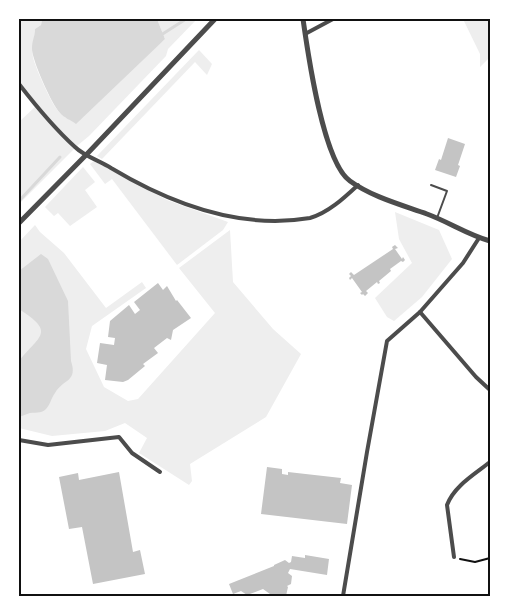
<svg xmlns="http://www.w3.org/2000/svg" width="509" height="615" font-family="Mulish,sans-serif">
<rect width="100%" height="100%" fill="#fff"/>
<g fill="#eee">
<path d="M 19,19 L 44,19 L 42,20 L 41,25 L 35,29 C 35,39 31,47 33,57 C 35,67 50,100 56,108 C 60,114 65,118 72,120 L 165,39 L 157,19 L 197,19 L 168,49 L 166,56 L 89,136 L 78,145 L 19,204 L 19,122 L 36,106 L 19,84 Z"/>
<polygon points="463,19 490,19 490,57 480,67 480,54"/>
<polygon points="199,50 212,64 207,75 195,62 102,159 97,156"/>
<polygon points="94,161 167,200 228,222 223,230 177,265 112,179 105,184 90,164"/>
<polygon points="83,167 95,182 85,190 97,207 70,226 58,213 54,216 45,207"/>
<polygon points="395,212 439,230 452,259 422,297 394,321 387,317 375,298 412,263 399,239"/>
<polygon points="35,225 40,232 64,253 106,308 142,282 146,288 92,326 86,349 104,387 128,401 138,399 215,313 179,268 230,230 233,282 273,329 301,354 266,417 190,464 192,481 189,485 139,453 147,438 125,423 105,431 52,436 19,428 19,242"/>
</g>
<g fill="#d9d9d9">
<path d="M 44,19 L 157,19 L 165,39 L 76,124 C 71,120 64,118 60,113 C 52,105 31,58 32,48 C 32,41 35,36 35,29 L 41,25 L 42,20 Z"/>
<path d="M 41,254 L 48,259 L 68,301 L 71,361 C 78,382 63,379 55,393 C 51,398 50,406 45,410 C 40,414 35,412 30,413 C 26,414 23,416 19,417 L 19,361 C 40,335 56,333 19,309 L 19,271 Z"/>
</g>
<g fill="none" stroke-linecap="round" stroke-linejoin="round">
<g stroke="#d9d9d9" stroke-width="3">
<polyline points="161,35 186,19"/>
<polyline points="19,201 60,157"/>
</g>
</g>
<g fill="#c4c4c4">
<polygon points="448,138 465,144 458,165 460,166 456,177 435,170 439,159 441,160"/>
<polygon points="395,245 398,248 395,249 402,259 403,257 405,260 403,262 401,261 390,269 391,271 379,281 380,283 378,284 377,282 366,291 368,293 365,296 363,294 362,295 360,293 362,292 352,278 350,280 349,278 351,276 349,274 351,272 354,275 393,249 392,247"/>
<polygon points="158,283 163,290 167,286 176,301 177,300 191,318 173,330 171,340 167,338 154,348 158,353 143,364 145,366 128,380 123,382 105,380 107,365 97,363 100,343 114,345 115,338 108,337 110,321 129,305 135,314 140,310 134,302"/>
<polygon points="267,467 282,469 282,474 288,475 288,472 341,478 340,483 352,485 347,524 261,514"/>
<polygon points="119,472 133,552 140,550 145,574 93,584 82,527 69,529 59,477 78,473 79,480"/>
<polygon points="305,555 329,559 327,575 290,569 288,573 292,576 291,584 287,586 288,587 286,596 269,596 270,594 263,589 247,595 241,591 233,594 229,584 274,566 274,565 285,560 289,563 291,562 292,556 305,558"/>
</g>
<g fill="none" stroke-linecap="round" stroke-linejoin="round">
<polyline stroke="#111" stroke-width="2" points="460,559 475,562 490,558"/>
<polyline stroke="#4c4c4c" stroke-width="2" points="431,185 447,191 437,218"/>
<g stroke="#4c4c4c" stroke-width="4">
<polyline points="305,34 333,19"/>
<path d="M 19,84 C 36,106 54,128 75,147 C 84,156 100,161 111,168 C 171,204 239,230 310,218 C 328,213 344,198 358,185"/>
<polyline points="420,312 476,377 490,390"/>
<polyline points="19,440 48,445 119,437 132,453 160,472"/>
<path d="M 454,557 L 447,505 C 454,486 475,474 490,462"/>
<polyline points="343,596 367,452 387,341 420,312 463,263 479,238"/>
</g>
<g stroke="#4c4c4c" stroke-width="5">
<path d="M 303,19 C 308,54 323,162 350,181 C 372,197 402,205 427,214 C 449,222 468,235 490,241"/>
<polyline points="19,223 87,154 215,19"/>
</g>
</g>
<rect width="509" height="615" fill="none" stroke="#ffffff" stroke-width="40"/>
<rect x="20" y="20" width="469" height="575" fill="none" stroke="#111" stroke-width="2"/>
</svg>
